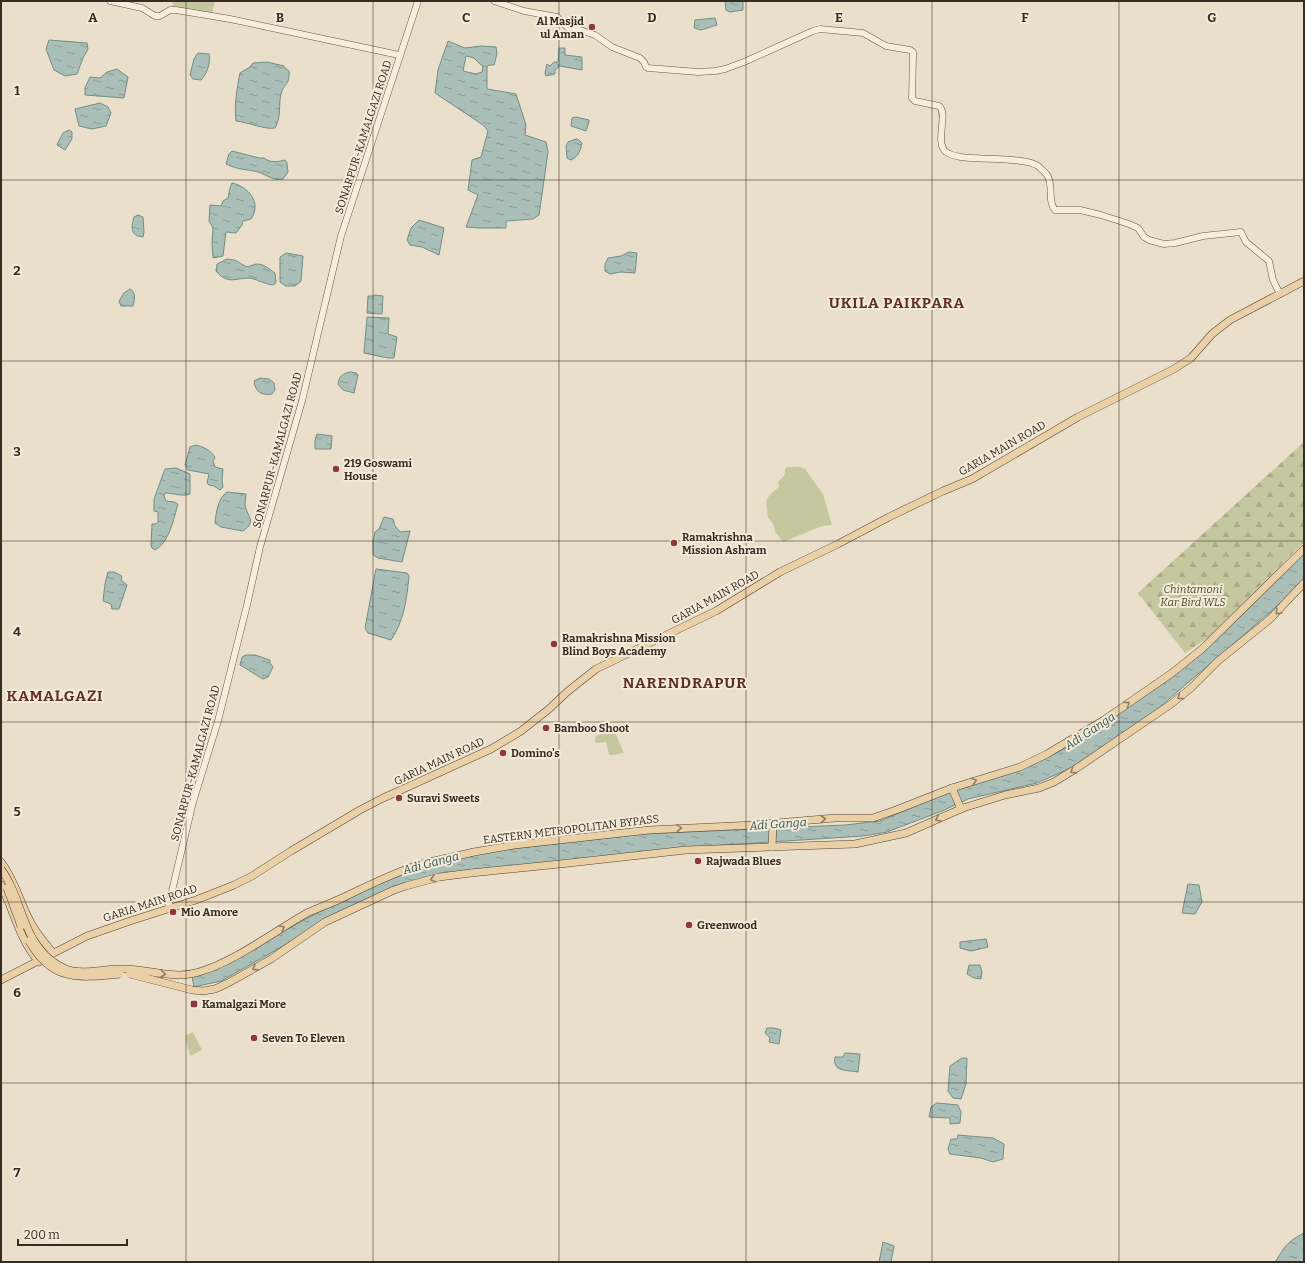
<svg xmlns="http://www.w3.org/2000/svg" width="1305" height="1263" font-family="Bitter,serif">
<defs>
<pattern id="forest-firs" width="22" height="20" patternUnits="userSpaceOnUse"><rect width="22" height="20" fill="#c5c89f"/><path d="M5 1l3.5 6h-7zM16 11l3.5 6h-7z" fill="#aaac89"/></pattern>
<pattern id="water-ripples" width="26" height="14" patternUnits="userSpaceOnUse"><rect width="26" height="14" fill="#aabfb8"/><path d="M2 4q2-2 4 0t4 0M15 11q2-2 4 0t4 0" fill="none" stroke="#8b9b95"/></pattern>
</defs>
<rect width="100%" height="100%" fill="#eadfcb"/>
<g fill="#c5c89f">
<polygon points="173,1 215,1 212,14 172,8"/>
<path d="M 786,467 L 801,467 L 805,469 L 823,494 L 832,525 L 822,526 L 783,542 C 781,537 776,535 775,531 C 773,524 774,524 768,518 C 766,499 763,500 779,487 L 778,482 L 784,476 Z"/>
<polygon points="611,725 613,728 624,753 613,755 609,755 606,742 596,743 595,741 596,736 606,732"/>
<polygon points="193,1032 202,1050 190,1056 185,1036"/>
</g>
<polygon fill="url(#forest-firs)" points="1304,442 1304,542 1209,637 1185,653 1138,593"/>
<g fill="url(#water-ripples)" stroke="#728d85" fill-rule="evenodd">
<polygon points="725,1 743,1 743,10 730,12 726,10"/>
<polygon points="715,18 717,25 701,30 694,28 695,20"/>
<polygon points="49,40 87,43 88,49 83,58 77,74 65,76 54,70 46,49"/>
<path d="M 448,41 L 465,48 L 481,46 L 496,47 L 497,54 L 494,65 L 489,65 L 487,67 L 487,89 L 516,94 L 526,125 L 525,135 L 546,142 L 548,152 L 539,215 L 533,219 L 506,221 L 506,228 L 479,228 L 466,227 L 478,195 L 468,190 L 472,160 L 481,157 L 488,131 L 483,125 L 435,93 L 438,70 ZM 466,56 C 479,58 475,62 483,66 L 482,72 L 476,74 L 463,71 Z"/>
<polygon points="559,48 565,48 565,55 582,57 582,70 560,66 558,64 559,67 555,70 555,74 546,76 545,73 547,64 550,66 554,62 558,62"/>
<path d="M 198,53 L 209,54 C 211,62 207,74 201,80 L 193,79 L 190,75 L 194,59 Z"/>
<path d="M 267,62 L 284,66 L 286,69 L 289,71 C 290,86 284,82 281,94 C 278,106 282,115 275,128 C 266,130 247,122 236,121 C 234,105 237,89 240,73 L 250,67 L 253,63 Z"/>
<polygon points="117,69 128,77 124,98 85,95 85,88 90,77 100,78 107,72"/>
<polygon points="100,103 108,107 111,113 106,126 92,129 79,126 75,109"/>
<polygon points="576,117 589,120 589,122 586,131 571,126 572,118"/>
<polygon points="69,130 72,132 72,139 65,150 57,145 63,133"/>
<path d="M 576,139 L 579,140 L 582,143 C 581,150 578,157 571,160 L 567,158 L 566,146 L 568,142 Z"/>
<path d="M 232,151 L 259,158 L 264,158 C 270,163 277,162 285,160 L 287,163 L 288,172 L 283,179 C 273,181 267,175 258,172 C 246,169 238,170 226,164 L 229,154 Z"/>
<path d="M 232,183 C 249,187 262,203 251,219 L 243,221 L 242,225 L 236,233 L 226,232 L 223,256 L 213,258 L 212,243 L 213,228 L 209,221 L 210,205 L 221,206 L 223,201 L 228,198 L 230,188 Z"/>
<path d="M 138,215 L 143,217 L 144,232 L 143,237 C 130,236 131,227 134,217 Z"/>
<polygon points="419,220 444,228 439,255 422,247 410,245 407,240 411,228"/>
<polygon points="629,252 637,253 635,273 621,272 610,274 605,271 605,264 608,258 621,256"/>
<polygon points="286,253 303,256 301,281 295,286 286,286 280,282 280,257"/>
<path d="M 227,259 C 238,260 236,261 245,266 C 249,268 253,264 257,264 C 264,264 269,269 275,273 L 276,283 L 273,285 C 265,284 254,278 248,278 C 233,279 227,284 216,271 L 217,264 Z"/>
<path d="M 130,289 C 136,292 135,299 133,306 L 121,306 L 119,301 L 124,293 Z"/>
<polygon points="374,295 383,296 382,314 367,313 368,296 374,296"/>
<polygon points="367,317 389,318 388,334 397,337 394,358 388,358 364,353"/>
<path d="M 351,372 L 356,373 L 358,375 L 354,393 L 343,390 L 338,384 C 339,376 343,373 351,372 Z"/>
<path d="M 260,378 L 269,379 L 274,383 L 275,390 L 272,394 C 261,396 255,391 254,381 Z"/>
<polygon points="317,434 332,436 331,449 315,449 315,440"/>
<path d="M 196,445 C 204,447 210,450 215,457 L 213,461 L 215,467 L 223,469 L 222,480 L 223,487 L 220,490 L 214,486 L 209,485 L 207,483 L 209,474 L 188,470 L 185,465 L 190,447 Z"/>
<path d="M 176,468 L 190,474 L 190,494 C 183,497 173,493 165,493 L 164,496 L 166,501 L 174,502 L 178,504 C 174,518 169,543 155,550 L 152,548 L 151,545 L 152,524 L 156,524 L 158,522 L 158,512 L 154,511 L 154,499 L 165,469 Z"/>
<path d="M 227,492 L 246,494 C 246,497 245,501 245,504 C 246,516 258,521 243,531 L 221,527 L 215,523 C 216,513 218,498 227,492 Z"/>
<polygon points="384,517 393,519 395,526 400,532 410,531 402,562 378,558 373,555 373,542 375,532 379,529"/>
<polygon points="1304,551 1304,578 1282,602 1155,711 1073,767 1037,783 968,799 942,811 887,832 863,836 693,847 468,871 416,881 325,920 278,949 221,981 194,987 192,976 269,939 317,913 375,886 418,868 475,853 643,834 845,825 880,821 954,790 1024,768 1072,745 1145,696 1207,648"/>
<path d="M 376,569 L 407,573 L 409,576 C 407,598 404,621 391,640 L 368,633 L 365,628 Z"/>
<polygon points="108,572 114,572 122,576 121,580 127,585 119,609 112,609 111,604 103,601 105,584"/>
<polygon points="246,655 255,655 270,660 270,663 273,667 268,677 263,679 240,665 242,657"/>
<polygon points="1188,884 1199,885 1202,902 1195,914 1182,913"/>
<polygon points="986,939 988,947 971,951 960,948 960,942"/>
<polygon points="969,965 980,965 982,972 981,979 974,978 967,974"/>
<polygon points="767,1028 774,1028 781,1030 779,1044 769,1042 770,1038 765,1033"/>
<path d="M 845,1053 L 860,1054 L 858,1072 C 847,1070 832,1072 835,1057 L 843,1057 Z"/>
<polygon points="962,1058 967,1058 966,1084 961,1099 953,1098 948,1091 950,1066"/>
<polygon points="937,1103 958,1105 961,1112 960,1123 950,1124 950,1118 929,1117 931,1107"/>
<polygon points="958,1135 993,1138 1004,1144 1003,1159 993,1162 981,1158 950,1154 948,1149 951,1139 957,1139"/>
<path d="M 1304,1233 L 1304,1262 L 1273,1262 L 1276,1261 C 1284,1247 1288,1241 1304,1233 Z"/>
<polygon points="883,1242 894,1246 891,1262 879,1262"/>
</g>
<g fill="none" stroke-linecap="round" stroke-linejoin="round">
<defs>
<g id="secondary">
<polyline points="110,1 142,8 155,16 160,16 170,10 176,10 230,19 399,55"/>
<path d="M 494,1 L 524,11 L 557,17 L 568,28 L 580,30 L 595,35 L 612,47 L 640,58 L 644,62 L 646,67 L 648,68 L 698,72 L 715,71 L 725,69 L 744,62 L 813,31 L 820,29 L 863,33 L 886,46 L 910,50 L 913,52 L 913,55 L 912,98 L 915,101 L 939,106 C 949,114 934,142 946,152 C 950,155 956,156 961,157 C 978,160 1027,157 1038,166 C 1041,169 1045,172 1047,175 C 1054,184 1047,201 1055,210 L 1080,210 L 1101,215 L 1129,224 L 1138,228 L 1144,237 L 1149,240 L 1164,244 L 1175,243 L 1203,236 L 1241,232 L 1246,242 L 1269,261 L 1273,280 L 1280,294"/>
<polyline points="168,908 193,802 218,721 247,605 260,547 302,401 341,236 418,1"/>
</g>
<g id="primary">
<polyline points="952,788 961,809"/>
<polyline points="772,847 773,823"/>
<polyline points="474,852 514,845 649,830 754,825 835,818 873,818 896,810 952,788 1020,767 1047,754 1104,720 1172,673 1202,649 1304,549"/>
<path d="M 1,862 C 15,880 20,903 31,923 C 37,934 45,943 53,953"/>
<polyline points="471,873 560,864 686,850 855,844 906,833 963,808 1005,795 1039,788 1054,782 1077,768 1171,704 1191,688 1218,661 1270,619 1304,583"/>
<path d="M 1,885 C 14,911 19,939 39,962"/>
<polyline points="1,980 87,936 130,921 196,900 234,885 252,876 291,851 360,810 381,799 491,749 521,731 549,709 567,692 596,669 716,611 780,572 838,544 889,517 943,491 972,479 1078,417 1174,369 1191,358 1212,334 1230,320 1304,281"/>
</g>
</defs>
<use href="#secondary" stroke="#675343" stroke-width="7"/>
<use href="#primary" stroke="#544134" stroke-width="8"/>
<use href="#secondary" stroke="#f6eddd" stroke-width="6"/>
<use href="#primary" stroke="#e9d0a7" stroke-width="7"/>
<defs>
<g id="primary-bridge">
<path d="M 1,869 C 22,897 22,939 52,961 C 58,965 65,970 73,971 C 90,974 107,968 124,969 C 149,969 174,980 199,972 C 236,961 273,932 307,913 C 318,908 329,904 340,899 C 365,887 389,875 415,866 C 434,860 454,857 474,852"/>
<polyline points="7,888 21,926"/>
<path d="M 29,941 C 52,982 78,978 120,974"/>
<polyline points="130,974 192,990 203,991 215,989 228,983 271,959 325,922 394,890 406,886 439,877 471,873"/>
</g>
</defs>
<use href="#primary-bridge" stroke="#544134" stroke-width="8" stroke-linecap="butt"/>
<use href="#primary-bridge" stroke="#e9d0a7" stroke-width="7"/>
</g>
<defs><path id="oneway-chevron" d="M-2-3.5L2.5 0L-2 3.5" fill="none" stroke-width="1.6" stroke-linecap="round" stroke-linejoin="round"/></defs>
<g stroke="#907e64">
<use href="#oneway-chevron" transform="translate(1278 612) rotate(134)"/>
<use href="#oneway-chevron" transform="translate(1180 697) rotate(141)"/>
<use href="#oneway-chevron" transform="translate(1127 704) rotate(-34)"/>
<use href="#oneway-chevron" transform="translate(1073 771) rotate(148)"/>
<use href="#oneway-chevron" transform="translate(974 781) rotate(-17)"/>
<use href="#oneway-chevron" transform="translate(823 819) rotate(-5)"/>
<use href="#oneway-chevron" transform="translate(938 819) rotate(156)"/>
<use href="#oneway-chevron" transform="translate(679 828) rotate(-4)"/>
<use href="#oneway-chevron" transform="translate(433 879) rotate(165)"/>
<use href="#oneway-chevron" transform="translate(282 928) rotate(-30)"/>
<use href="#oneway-chevron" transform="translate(255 968) rotate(151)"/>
<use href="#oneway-chevron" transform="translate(163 974) rotate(6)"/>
</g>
<path fill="none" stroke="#382b22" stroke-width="1" stroke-opacity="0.55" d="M 186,1 L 186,1262M 373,1 L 373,1262M 559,1 L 559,1262M 746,1 L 746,1262M 932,1 L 932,1262M 1119,1 L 1119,1262M 1,180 L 1304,180M 1,361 L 1304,361M 1,541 L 1304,541M 1,722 L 1304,722M 1,902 L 1304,902M 1,1083 L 1304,1083"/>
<g fill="#8e373d" stroke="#f3ead9" stroke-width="1.5">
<circle cx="592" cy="27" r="4"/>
<circle cx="336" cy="469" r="4"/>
<circle cx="674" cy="543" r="4"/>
<circle cx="554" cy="644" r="4"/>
<circle cx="546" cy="728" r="4"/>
<circle cx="503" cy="753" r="4"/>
<circle cx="399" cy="798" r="4"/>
<circle cx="698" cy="861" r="4"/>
<circle cx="173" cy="912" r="4"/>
<circle cx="689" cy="925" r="4"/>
<rect x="190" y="1000" width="8" height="8" rx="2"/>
<circle cx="254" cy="1038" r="4"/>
</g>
<g text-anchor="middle" stroke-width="4" stroke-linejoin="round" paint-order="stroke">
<g font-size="11" font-weight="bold" fill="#382b22" stroke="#f3ead9" text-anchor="start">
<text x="584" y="25" text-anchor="end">Al Masjid<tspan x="584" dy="13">ul Aman</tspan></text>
<text x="344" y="467">219 Goswami<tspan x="344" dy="13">House</tspan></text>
<text x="682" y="541">Ramakrishna<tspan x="682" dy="13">Mission Ashram</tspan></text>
<text x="562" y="642">Ramakrishna Mission<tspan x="562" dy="13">Blind Boys Academy</tspan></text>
<text x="554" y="732">Bamboo Shoot</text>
<text x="511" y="757">Domino's</text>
<text x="407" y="802">Suravi Sweets</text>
<text x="706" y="865">Rajwada Blues</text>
<text x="181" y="916">Mio Amore</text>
<text x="697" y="929">Greenwood</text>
<text x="202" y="1008">Kamalgazi More</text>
<text x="262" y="1042">Seven To Eleven</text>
</g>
<g font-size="11" fill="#382b22" stroke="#f3ead9">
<text transform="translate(363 137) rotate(-72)" y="4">SONARPUR-KAMALGAZI ROAD</text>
<text transform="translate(1002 448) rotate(-30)" y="4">GARIA MAIN ROAD</text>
<text transform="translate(277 450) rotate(-75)" y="4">SONARPUR-KAMALGAZI ROAD</text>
<text transform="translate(715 597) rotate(-29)" y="4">GARIA MAIN ROAD</text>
<text transform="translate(439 761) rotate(-25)" y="4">GARIA MAIN ROAD</text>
<text transform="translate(195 763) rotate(-75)" y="4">SONARPUR-KAMALGAZI ROAD</text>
<text transform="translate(571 829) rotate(-7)" y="4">EASTERN METROPOLITAN BYPASS</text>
<text transform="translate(150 903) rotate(-18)" y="4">GARIA MAIN ROAD</text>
</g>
<g font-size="11" font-style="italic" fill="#4a522b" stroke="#f3ead9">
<text x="1193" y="593">Chintamoni<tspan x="1193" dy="13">Kar Bird WLS</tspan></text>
</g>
<g font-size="12" font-style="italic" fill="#335651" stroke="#f3ead9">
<text transform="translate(1090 731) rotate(-33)" y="4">Adi Ganga</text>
<text transform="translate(778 824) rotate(-4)" y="4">Adi Ganga</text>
<text transform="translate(431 863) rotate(-15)" y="4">Adi Ganga</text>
</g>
<g font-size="15" font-weight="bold" letter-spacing="1" fill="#602f26" stroke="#f3ead9">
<text x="897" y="308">UKILA PAIKPARA</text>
<text x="685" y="688">NARENDRAPUR</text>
<text x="55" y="701">KAMALGAZI</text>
</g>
</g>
<g font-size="13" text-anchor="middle" font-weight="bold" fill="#382b22" stroke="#f3ead9" stroke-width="4" stroke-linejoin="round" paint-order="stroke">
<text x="93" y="22">A</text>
<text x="280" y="22">B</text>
<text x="466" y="22">C</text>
<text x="652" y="22">D</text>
<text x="839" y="22">E</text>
<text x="1025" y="22">F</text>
<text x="1212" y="22">G</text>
<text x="17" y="95">1</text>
<text x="17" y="275">2</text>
<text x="17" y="456">3</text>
<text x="17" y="636">4</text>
<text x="17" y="816">5</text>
<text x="17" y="997">6</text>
<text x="17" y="1177">7</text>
</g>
<rect width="1305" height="1263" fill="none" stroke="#382b22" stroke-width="4"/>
<path d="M18 1239v6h109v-6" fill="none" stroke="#382b22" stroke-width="2"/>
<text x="24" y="1239" font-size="12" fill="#382b22" stroke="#f3ead9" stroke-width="3" paint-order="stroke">200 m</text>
</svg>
